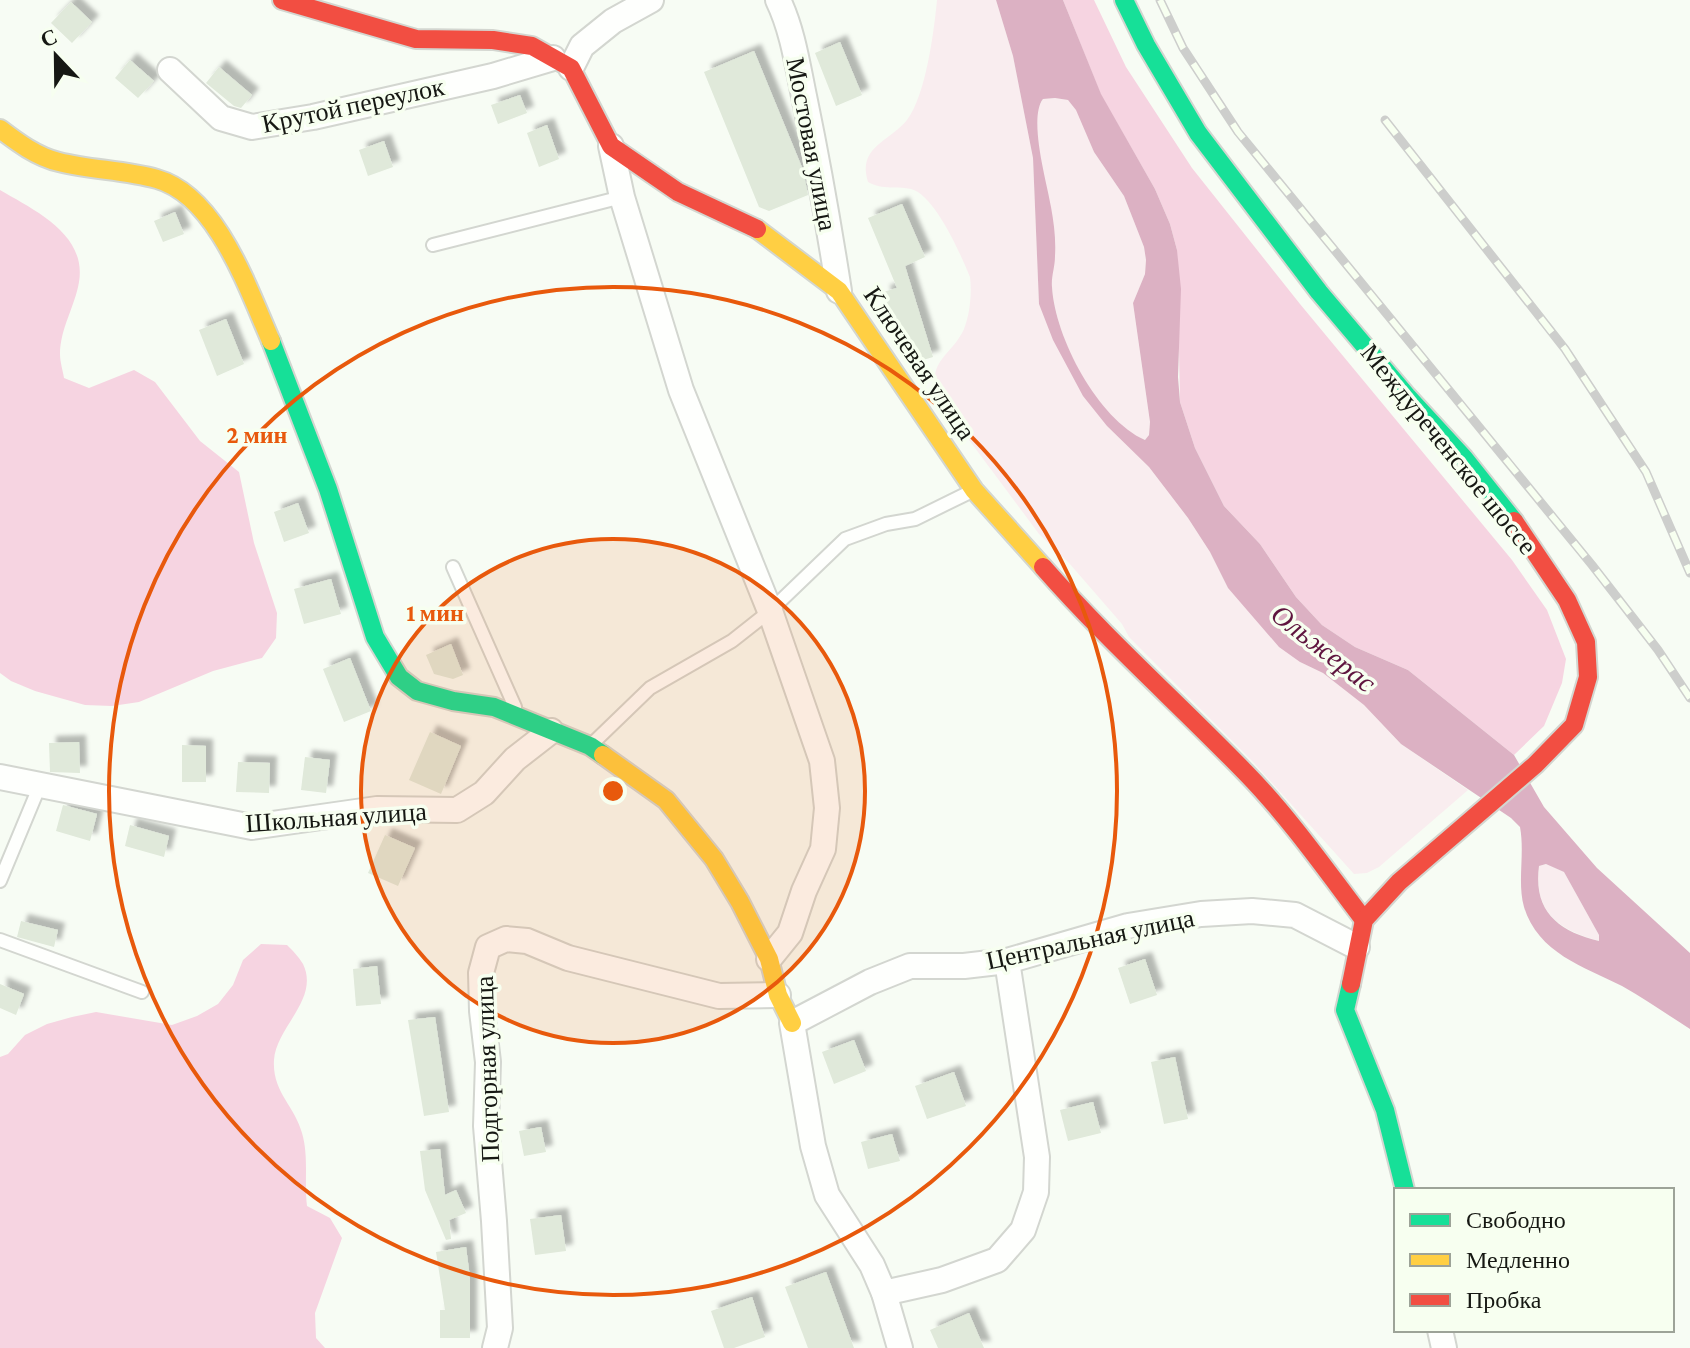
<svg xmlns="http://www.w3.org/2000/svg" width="1690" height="1348" font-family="'Crimson Pro',serif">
<defs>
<filter id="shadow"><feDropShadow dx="7" dy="-7" stdDeviation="2" flood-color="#0004"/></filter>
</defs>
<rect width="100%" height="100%" fill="#f7fcf4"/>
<g fill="#f9edef">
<path d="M 937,0 L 996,0 L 1013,56 L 1033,158 L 1039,304 L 1107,426 L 1149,467 L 1188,518 L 1210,552 L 1228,588 L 1300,662 L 1323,673 L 1364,705 L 1401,744 L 1468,790 L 1379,867 L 1367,873 L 1354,874 L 1254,763 L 1129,637 L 1122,624 L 1069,563 L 1039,534 L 937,397 C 927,359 951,357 964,329 C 970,314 972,293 970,277 C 961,255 935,195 911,189 C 895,185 884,191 868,182 C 857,147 889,142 907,120 C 926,95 934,31 937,0 Z"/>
<path d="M 1055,98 L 1068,100 L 1077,110 L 1094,152 L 1124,196 L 1144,247 L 1146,260 L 1145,274 L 1133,303 L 1150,422 L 1149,435 L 1145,440 C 1096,418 1057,341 1052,288 C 1047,233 1042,178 1036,123 L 1037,110 L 1043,99 Z"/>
<path d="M 1547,864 L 1564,872 L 1599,935 L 1599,941 C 1558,930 1533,911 1539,866 Z"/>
</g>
<g fill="#f6d4e1">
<polygon points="1063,0 1094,0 1126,67 1192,168 1300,304 1512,560 1547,610 1566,659 1562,683 1544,726 1514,755 1408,670 1355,647 1322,625 1296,597 1260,544 1224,506 1195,448 1180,402 1177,250 1170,224 1155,189 1101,95"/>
<path d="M 0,190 C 34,210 87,234 79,282 C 75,306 60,329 60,354 C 60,362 63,371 64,378 L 89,388 L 134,370 L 155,382 L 200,441 L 239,472 L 254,543 L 277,613 L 276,638 L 262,658 L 213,671 L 139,702 L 112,706 L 85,705 L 35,691 L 11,681 L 0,673 Z"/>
<path d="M 261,944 L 287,945 C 292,950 299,957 303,964 C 320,999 276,1027 274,1060 C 272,1092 295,1106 302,1133 C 309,1157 304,1182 307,1206 L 330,1218 L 342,1238 L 315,1313 L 316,1338 L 325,1348 L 0,1348 L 0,1057 L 8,1054 L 25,1035 L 47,1024 L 72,1017 L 96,1012 L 172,1025 L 197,1016 L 218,1004 L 233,985 L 243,960 Z"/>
</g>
<path fill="#dcb1c3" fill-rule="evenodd" d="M 996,0 L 1063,0 L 1101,94 L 1155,189 L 1170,224 L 1177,250 L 1181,289 L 1178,377 L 1180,402 L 1195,448 L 1224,506 L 1260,544 L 1296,597 L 1322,625 L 1355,647 L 1408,670 L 1514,755 L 1544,807 L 1597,868 L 1690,953 L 1690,1029 C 1668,1015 1645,999 1622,986 C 1584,967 1538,953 1524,907 C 1517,882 1525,854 1520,827 L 1511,818 L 1401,744 L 1364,705 L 1323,673 L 1300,662 L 1279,647 L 1228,588 L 1210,552 L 1188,518 L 1149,467 L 1107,426 L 1083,396 L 1053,340 L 1039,304 L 1033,158 L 1013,56 ZM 1055,98 L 1068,100 L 1076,110 L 1094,152 L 1124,196 L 1144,247 L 1146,260 L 1145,274 L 1133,303 L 1150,422 L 1149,435 L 1145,440 C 1098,419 1055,338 1052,287 C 1051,277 1055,267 1055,256 C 1056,239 1054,224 1051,207 C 1047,183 1028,118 1043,99 ZM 1546,864 L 1564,872 L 1599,935 L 1599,941 C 1558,931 1533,911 1539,866 Z"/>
<g fill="#e0e9da" filter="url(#shadow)">
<polygon points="71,2 92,22 72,43 51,23"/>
<polygon points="840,42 862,95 836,106 815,53"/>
<polygon points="754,51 803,170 808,195 769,211 759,207 704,72"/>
<polygon points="130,60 154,81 138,98 115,78"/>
<polygon points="219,67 252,95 241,108 234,106 206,83"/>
<polygon points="520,95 527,113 498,124 491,105"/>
<polygon points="547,125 559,159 539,167 527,133"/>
<polygon points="384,141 393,167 368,176 359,150"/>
<polygon points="902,204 925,257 905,266 933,357 913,363 899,342 883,292 897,288 868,218"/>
<polygon points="175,212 184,234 163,242 154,221"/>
<polygon points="226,319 244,364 217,376 199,330"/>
<polygon points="298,503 309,533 284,542 274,512"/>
<polygon points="331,579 341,614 304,624 294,589"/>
<polygon points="451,644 463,675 453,679 434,674 426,655"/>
<polygon points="350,658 371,711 344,722 323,669"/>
<polygon points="430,732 461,746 441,794 409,780"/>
<polygon points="79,742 80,773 50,772 49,743"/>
<polygon points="182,745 206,746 206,782 182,782"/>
<polygon points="305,757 330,760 326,793 301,790"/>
<polygon points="238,762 270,763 269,793 236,792"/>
<polygon points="63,805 97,814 90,841 56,831"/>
<polygon points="130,825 169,836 164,857 125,846"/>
<polygon points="385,835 415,848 398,886 368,873"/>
<polygon points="21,921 58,930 54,947 17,937"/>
<polygon points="1145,959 1157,995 1130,1004 1118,968"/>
<polygon points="377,966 381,1004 356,1006 353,969"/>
<polygon points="0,984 24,994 16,1015 0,1008"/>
<polygon points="435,1017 449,1112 424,1116 408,1020"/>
<polygon points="854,1040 866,1071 834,1084 822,1052"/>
<polygon points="1175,1057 1188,1119 1164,1124 1151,1062"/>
<polygon points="954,1072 966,1106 927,1119 915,1086"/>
<polygon points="1093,1102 1101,1133 1068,1141 1060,1110"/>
<polygon points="541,1127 546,1152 524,1156 519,1131"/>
<polygon points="892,1134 900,1161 868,1169 861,1142"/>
<polygon points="440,1149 445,1195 456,1190 466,1213 449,1220 451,1239 446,1240 425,1190 420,1151"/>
<polygon points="561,1215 566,1251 535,1255 530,1219"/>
<polygon points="466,1247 470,1278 470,1338 440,1338 440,1310 445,1310 436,1252"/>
<polygon points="826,1272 854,1348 808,1348 785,1287"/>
<polygon points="752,1297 765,1337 734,1348 724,1348 711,1311"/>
<polygon points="969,1313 984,1348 938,1348 930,1330"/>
</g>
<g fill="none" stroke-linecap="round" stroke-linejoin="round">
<defs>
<g id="lane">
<polyline points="433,245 622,197"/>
<polyline points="453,567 515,707"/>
<polyline points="592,744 650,688 732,641 770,611 845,539 886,524 915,519 970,492"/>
<polyline points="0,881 40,785"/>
<polyline points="0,940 142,992"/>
</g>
<g id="street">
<path d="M 778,0 C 793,31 798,68 805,101 C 818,164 829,227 839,291"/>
<polyline points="571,68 582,46 613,21 651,0"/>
<polyline points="170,70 221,118 252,127 313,117 493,76 553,58"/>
<polyline points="611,146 622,197 681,390 770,611 822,761 827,808 823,849 804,891 790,933 769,959"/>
<polyline points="0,777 252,827 377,809 457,810 484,793 515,759 551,731"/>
<polyline points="884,1293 942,1280 997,1260 1023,1230 1036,1192 1037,1157 1007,961"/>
<polyline points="1440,1330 1444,1348"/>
<polyline points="495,1348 500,1328 494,1221 486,1126 488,1062 482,1011 481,973 488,947 506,939 527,941 568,958 719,996 778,995"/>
<polyline points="900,1348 884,1293 872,1265 827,1195 813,1146 792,1023 870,982 910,966 964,966 1007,961 1128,926 1201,914 1252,911 1295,915 1357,947"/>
</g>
<g id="fast">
<polyline points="1124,0 1146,45 1198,133 1319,292 1407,396 1464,458 1514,521"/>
<polyline points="271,341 328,489 375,637 399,677 417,691 453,701 494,707 590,746 603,755"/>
<polyline points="1351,984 1345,1010 1385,1110 1405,1190"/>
</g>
<g id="slow">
<path d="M 0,129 C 17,142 37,157 59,162 C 91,170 125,170 157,179 C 217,196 248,289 271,341"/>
<polyline points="757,229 839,291 974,490 1043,567"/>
<polyline points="603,755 666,800 714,859 740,902 769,959 778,995 792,1023"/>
</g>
<g id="jam">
<polyline points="282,0 416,39 493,40 532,46 571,68 611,146 678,192 757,229"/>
<path d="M 1043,567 C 1106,639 1178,703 1245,772 C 1289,817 1326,870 1364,920"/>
<polyline points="1351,984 1364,920 1399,882 1535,765 1574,725 1588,677 1586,642 1567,600 1514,521"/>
</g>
</defs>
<use href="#lane" stroke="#d3d6d0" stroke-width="16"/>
<use href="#street" stroke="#d3d6d0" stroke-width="28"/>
<use href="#fast" stroke="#d3d6d0" stroke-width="22"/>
<use href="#slow" stroke="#d3d6d0" stroke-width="22"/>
<use href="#jam" stroke="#d3d6d0" stroke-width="22"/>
<use href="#lane" stroke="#fefffd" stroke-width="12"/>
<use href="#street" stroke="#fefffd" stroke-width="24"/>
<use href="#fast" stroke="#16e098" stroke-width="18"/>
<use href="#slow" stroke="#ffcf43" stroke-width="18"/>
<use href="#jam" stroke="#f24e42" stroke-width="18"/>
<defs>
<g id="rail">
<polyline points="1160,0 1183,48 1238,132 1592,565 1658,650 1690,698"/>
<polyline points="1385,120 1565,349 1646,472 1690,573"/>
</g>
</defs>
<use href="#rail" stroke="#cdcecc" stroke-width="9"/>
<use href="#rail" stroke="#f7fff0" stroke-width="6" stroke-dasharray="18" stroke-linecap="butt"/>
</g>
<circle cx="613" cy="791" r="252" fill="#e8590c" fill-opacity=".12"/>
<g fill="none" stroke="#e8590c" stroke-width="4">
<circle cx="613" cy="791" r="252"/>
<circle cx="613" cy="791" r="504"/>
</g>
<g text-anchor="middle" stroke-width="7" stroke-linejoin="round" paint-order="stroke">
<g font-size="26" fill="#161813" stroke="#f7fff0">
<text transform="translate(353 105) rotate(-12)" y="9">Крутой переулок</text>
<text transform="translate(812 144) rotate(79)" y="9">Мостовая улица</text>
<text transform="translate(920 363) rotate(56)" y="9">Ключевая улица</text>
<text transform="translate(1449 449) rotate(51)" y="9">Междуреченское шоссе</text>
<text transform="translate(336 817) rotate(-4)" y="9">Школьная улица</text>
<text transform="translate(1090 939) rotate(-12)" y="9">Центральная улица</text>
<text transform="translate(487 1069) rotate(-92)" y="9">Подгорная улица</text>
</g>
<g font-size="28" font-style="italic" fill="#5f153f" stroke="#f7fff0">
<text transform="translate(1324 648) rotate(38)" y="10">Ольжерас</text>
</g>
</g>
<circle cx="613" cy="791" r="12" fill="#e8590c" stroke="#f7fff0" stroke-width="4"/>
<g font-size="24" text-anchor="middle" font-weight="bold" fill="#e8590c" stroke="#f7fff0" stroke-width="7" stroke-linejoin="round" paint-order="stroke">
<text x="257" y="443">2 мин</text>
<text x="435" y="621">1 мин</text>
</g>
<rect x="1394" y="1188" width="280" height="144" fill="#f7fff0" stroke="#9da398" stroke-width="2"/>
<rect x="1410" y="1214" width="40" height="12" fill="#16e098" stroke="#9da398" stroke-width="2"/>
<text x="1466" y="1228" font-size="24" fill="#161813">Свободно</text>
<rect x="1410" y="1254" width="40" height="12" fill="#ffcf43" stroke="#9da398" stroke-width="2"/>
<text x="1466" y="1268" font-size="24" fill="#161813">Медленно</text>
<rect x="1410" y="1294" width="40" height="12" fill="#f24e42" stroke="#9da398" stroke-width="2"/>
<text x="1466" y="1308" font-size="24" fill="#161813">Пробка</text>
<g transform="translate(56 56) rotate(338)" stroke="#f7fff0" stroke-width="6" paint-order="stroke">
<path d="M0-6L14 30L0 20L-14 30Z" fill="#161813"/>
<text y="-12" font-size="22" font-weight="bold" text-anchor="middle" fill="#161813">С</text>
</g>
</svg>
